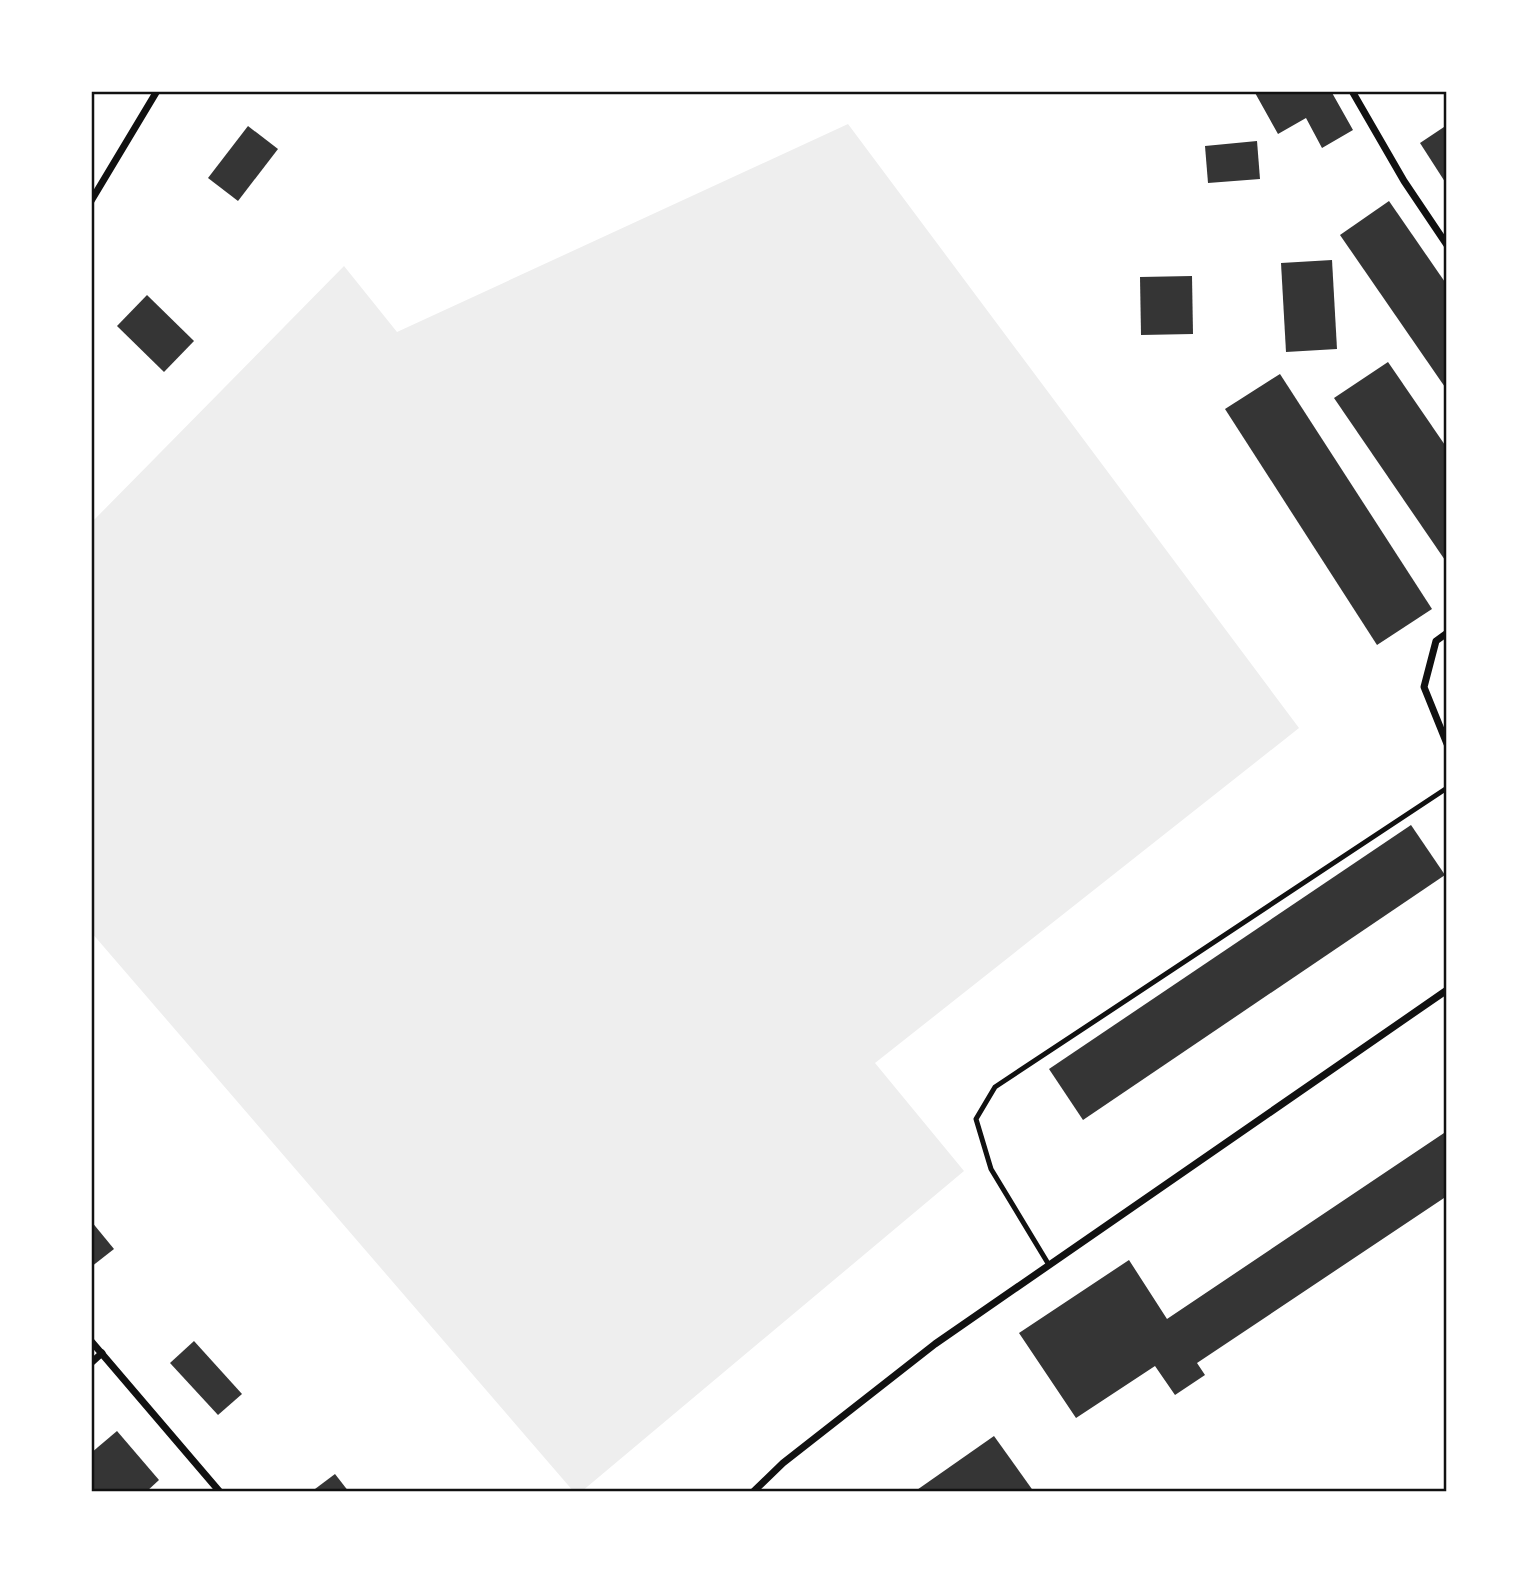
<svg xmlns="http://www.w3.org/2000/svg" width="1538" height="1583" font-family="'Alegreya Sans',sans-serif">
<rect width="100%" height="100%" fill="#fff"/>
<polygon fill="#eee" points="848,124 1299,728 875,1063 964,1171 581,1492 574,1492 91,932 91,523 344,266 397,332"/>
<g fill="#353535">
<polygon points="1254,91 1331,91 1353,130 1322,148 1306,118 1278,134"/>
<polygon points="1447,125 1447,185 1420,143"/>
<polygon points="248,126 278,149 238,201 208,178"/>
<polygon points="1257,141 1260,179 1208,183 1205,146"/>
<polygon points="1389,201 1447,285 1447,390 1340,235"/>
<polygon points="1332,260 1337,349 1286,352 1281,263"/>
<polygon points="1192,276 1193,334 1141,335 1140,277"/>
<polygon points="147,295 194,341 164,372 117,326"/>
<polygon points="1388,362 1447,448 1447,563 1334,398"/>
<polygon points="1280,374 1432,609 1377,645 1225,409"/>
<polygon points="1411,825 1445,875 1083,1120 1049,1069"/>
<polygon points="1447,1131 1447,1196 1197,1363 1205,1375 1175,1395 1155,1366 1076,1418 1019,1333 1129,1260 1167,1319"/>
<polygon points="91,1221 114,1249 91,1267"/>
<polygon points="194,1341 242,1394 218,1415 170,1363"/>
<polygon points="117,1431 159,1480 146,1492 91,1492 91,1453"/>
<polygon points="994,1436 1034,1492 914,1492"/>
<polygon points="335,1474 349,1492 311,1492"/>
</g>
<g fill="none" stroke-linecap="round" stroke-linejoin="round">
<polyline stroke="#111" stroke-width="5" points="1049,1265 991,1169 976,1119 995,1087 1447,788"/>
<g stroke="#111" stroke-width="7">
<polyline points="1352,91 1404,181 1447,245"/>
<polyline points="91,201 157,91"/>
<polyline points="1447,633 1436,641 1424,687 1447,744"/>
<polyline points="91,1341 220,1492"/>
<polyline points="91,1363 102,1353"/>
<polyline points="753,1492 783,1463 935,1344 1447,990"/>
</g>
</g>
<rect width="1538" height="1583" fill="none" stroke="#ffffff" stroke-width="186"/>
<rect x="93" y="93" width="1352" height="1397" fill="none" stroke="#111" stroke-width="2.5"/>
</svg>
